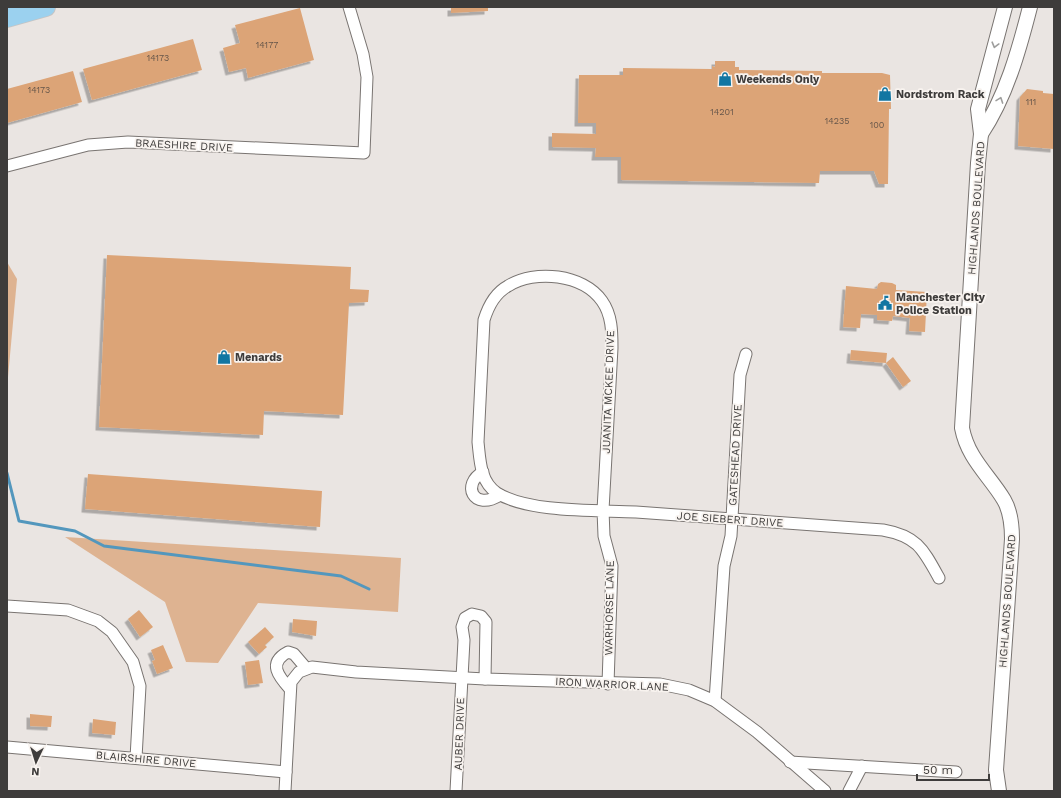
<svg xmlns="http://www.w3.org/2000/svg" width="1061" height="798" font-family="'Work Sans',sans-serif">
<defs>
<filter id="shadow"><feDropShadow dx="-3.5" dy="3.5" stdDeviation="0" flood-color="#0004"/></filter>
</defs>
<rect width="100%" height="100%" fill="#eae5e2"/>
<g fill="#deb391">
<polygon points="7,262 17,279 7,388"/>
<polygon points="65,537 401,558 398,612 258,603 218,663 186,662 165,602"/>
</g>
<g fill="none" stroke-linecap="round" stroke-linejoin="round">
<polyline stroke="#5397bd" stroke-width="3" points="7,473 19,521 75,531 104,546 341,576 369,589"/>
</g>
<g fill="#dca477" filter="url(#shadow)">
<polygon points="451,7 488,7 488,11 451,13"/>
<polygon points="300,8 314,60 248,78 246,68 229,72 223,48 240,43 235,25"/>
<polygon points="193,39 202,70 92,100 83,69"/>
<polygon points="715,61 735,61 735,67 739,67 739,70 822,71 822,73 882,73 890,75 891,109 889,109 888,184 879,184 874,171 820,171 819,183 621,180 621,157 595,157 596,148 552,147 552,133 596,134 596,123 578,123 579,75 623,75 623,68 712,69 712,66 715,67"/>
<polygon points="73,71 82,102 7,123 7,89"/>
<polygon points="1027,89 1043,91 1043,93 1054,94 1054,149 1018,146 1020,97"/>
<polygon points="107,255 351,267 350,289 369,290 368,302 349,303 343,415 264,411 263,435 99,427"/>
<polygon points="881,282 892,283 896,285 896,290 927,292 925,332 909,331 910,318 893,316 892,321 877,320 877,315 861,314 860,328 843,327 846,286 877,289 878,284"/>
<polygon points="851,350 887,353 886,363 850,360"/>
<polygon points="893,357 911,381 903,387 886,363"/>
<polygon points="88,474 322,491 320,527 85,509"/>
<polygon points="139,610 153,627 140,637 128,619"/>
<polygon points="293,619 317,621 316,636 292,632"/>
<polygon points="265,627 274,637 265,645 267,647 259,654 248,642"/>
<polygon points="163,645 173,668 157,674 152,661 155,660 151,650"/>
<polygon points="259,660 263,683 248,685 245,662"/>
<polygon points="30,714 52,716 51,727 30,726"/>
<polygon points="93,719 116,722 115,735 92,733"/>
</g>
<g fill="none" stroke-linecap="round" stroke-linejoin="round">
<defs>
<g id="minor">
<polyline points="7,166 88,145 128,142 364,153 367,77 363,54 349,7"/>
<path d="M 483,472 C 461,484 473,512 500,495"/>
<polyline points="7,606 68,610 98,621 112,632 133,662 140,686 136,758"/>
<path d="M 608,684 L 612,566 L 604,536 L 603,510 L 612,348 C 612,332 612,315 602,301 C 583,274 535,269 508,286 C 495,293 488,307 484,320 L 478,442 C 480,460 480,482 497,493 C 529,513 598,510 636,512 C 719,518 801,524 883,530 C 917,536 923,549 939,578"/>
<path d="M 290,689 C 279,677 267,663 288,652 L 294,654 L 306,668"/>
<polyline points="715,701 724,566 731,536 740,375 746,354"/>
<polyline points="7,747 286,772"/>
<polyline points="790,762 956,772"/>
<polyline points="285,791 291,682 299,672 312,667 356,672 485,679 660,684 689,690 715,701 757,732 825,791"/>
<polyline points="456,791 464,640 462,627 465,618 472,614 481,616 486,622 485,679"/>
<polyline points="849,791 862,766"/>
</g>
<g id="tertiary">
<path d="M 981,134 C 1006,97 1019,50 1030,7"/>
<path d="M 999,791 L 996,770 L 1012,539 C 1012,526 1011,512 1004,500 C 989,475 968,459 962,428 L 978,163 L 981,134 L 978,109 L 1005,7"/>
</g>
<polyline id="primary" points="7,18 46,7"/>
</defs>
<use href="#minor" stroke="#797471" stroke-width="13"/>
<use href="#tertiary" stroke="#797471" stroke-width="16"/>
<use href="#primary" stroke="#c5c4c4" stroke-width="20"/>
<use href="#minor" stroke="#fff" stroke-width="11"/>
<use href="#tertiary" stroke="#fff" stroke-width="14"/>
<use href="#primary" stroke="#9bd1ef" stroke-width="18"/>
</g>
<defs><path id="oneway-chevron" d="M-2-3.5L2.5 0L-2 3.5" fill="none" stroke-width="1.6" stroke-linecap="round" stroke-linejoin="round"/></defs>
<g stroke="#9e9e9d">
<use href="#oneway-chevron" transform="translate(995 45) rotate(105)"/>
<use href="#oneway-chevron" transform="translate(1000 100) rotate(-70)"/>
</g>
<defs>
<symbol id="shop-bare" viewBox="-9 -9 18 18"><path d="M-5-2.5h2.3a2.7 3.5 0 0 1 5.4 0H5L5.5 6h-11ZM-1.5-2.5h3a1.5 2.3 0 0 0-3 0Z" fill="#1276a2" stroke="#f8f3ef" stroke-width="2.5" paint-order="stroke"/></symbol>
<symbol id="civic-bare" viewBox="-9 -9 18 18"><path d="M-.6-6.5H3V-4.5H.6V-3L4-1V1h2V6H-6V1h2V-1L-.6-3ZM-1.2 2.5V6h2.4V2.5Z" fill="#1276a2" stroke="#f8f3ef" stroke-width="2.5" paint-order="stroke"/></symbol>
</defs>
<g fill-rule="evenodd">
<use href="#shop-bare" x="715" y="69" width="20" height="20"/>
<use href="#shop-bare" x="875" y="84" width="20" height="20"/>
<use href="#civic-bare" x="875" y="293" width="20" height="20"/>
<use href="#shop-bare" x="214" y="347" width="20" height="20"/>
</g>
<g text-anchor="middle" stroke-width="3.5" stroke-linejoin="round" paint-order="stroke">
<g font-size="9" fill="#66564a">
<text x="267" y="48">14177</text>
<text x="158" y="61">14173</text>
<text x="39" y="93">14173</text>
<text x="1031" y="105">111</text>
<text x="722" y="115">14201</text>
<text x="837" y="124">14235</text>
<text x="877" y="128">100</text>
</g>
<g font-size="11" font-weight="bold" fill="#3e3c3b" stroke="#f8f3ef" text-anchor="start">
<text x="736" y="83">Weekends Only</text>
<text x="896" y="98">Nordstrom Rack</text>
<text x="896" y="301">Manchester City<tspan x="896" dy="13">Police Station</tspan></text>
<text x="235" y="361">Menards</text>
</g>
<g font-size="11" fill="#3e3c3b" stroke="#f8f3ef">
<text transform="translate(184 145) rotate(3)" y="4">BRAESHIRE DRIVE</text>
<text transform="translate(976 208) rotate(-86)" y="4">HIGHLANDS BOULEVARD</text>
<text transform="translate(608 392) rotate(-88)" y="4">JUANITA MCKEE DRIVE</text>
<text transform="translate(735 455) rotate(-87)" y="4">GATESHEAD DRIVE</text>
<text transform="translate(730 519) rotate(4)" y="4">JOE SIEBERT DRIVE</text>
<text transform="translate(1007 601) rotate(-86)" y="4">HIGHLANDS BOULEVARD</text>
<text transform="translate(609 608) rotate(-89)" y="4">WARHORSE LANE</text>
<text transform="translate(612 684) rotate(3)" y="4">IRON WARRIOR LANE</text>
<text transform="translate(459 734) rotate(-88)" y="4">AUBER DRIVE</text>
<text transform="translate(146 759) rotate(5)" y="4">BLAIRSHIRE DRIVE</text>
</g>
</g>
<rect width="1061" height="798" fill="none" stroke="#3e3c3b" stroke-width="16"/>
<g transform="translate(36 762) rotate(184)" stroke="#f8f3ef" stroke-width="3" paint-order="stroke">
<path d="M0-3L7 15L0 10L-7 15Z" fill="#3e3c3b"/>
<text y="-6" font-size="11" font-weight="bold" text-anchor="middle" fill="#3e3c3b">N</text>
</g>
<path d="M917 774v6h72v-6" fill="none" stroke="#3e3c3b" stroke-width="2"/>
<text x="923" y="774" font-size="12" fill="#3e3c3b" stroke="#f8f3ef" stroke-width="3" paint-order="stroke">50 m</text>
</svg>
